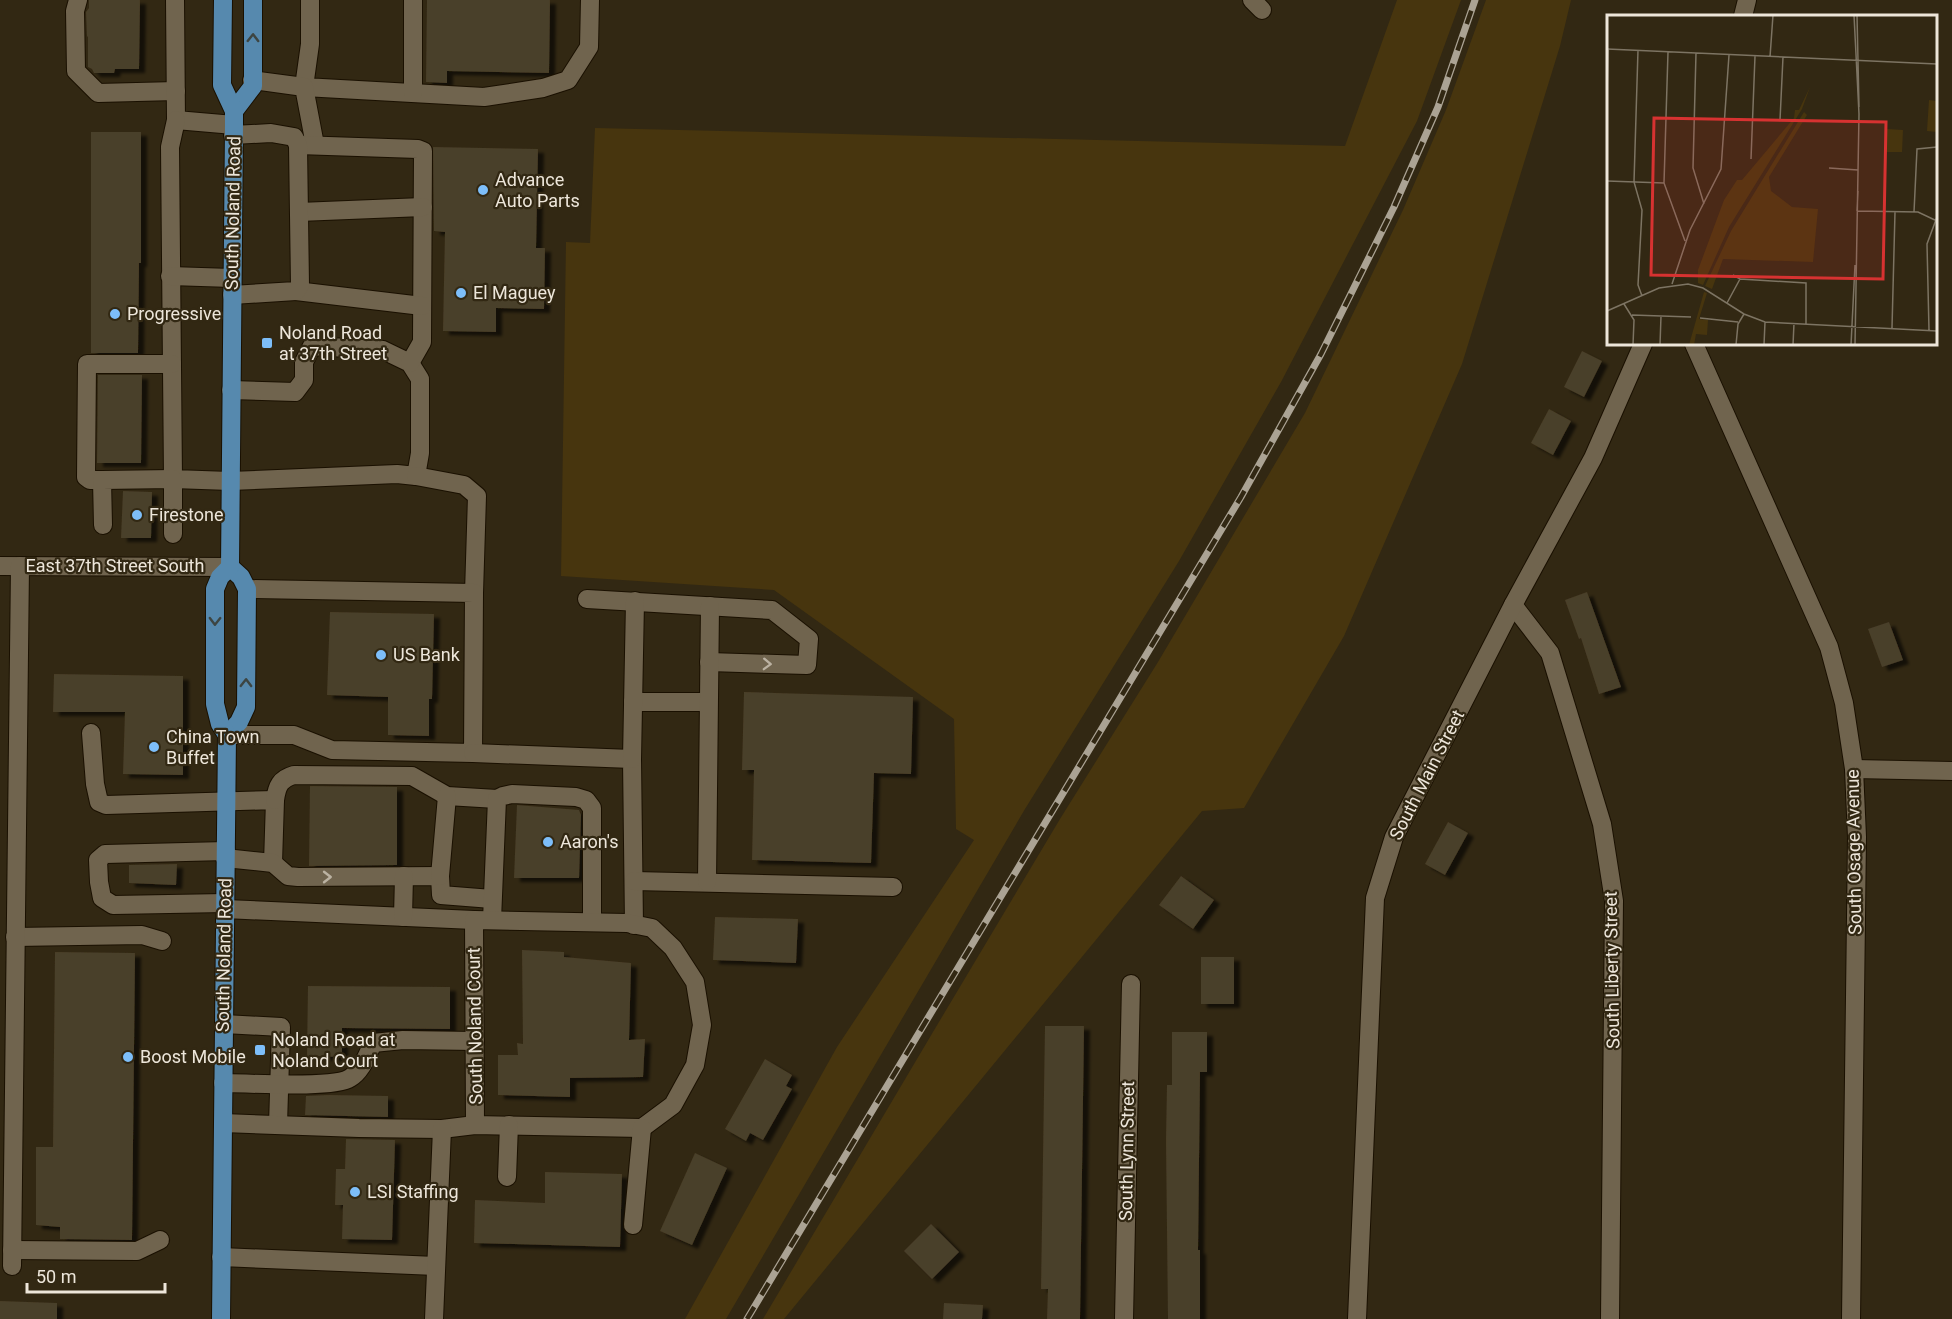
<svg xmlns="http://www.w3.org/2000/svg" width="1952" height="1319" font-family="Roboto,sans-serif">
<defs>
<filter id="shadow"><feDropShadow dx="6" dy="4" stdDeviation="1.5" flood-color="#0009"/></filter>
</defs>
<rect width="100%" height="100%" fill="#322813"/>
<g fill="#47350e">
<polygon points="1397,0 1461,0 1417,121 1281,382 1179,561 1025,809 726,1319 685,1319 837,1047 974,840 956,829 954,719 774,590 561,576 566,242 590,243 595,128 1345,146"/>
<polygon points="1486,0 1571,0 1560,46 1462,364 1344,636 1244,808 1202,811 784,1319 763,1319 933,1032 1060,819 1158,662 1305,413 1403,210 1446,110"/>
</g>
<g fill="#4a3f29" filter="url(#shadow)">
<polygon points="89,0 140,0 139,69 115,69 114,73 94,73 92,69 88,67 88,37 87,36 86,12 89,8"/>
<polygon points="427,0 550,0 549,73 447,71 447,83 426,82"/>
<polygon points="91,132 141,132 141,263 139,263 138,353 91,353"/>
<polygon points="433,147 538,149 536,248 545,248 544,309 496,308 496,332 443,331 445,232 434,231"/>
<polygon points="1582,351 1602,361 1584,397 1564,387"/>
<polygon points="98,375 142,375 141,463 97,463"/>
<polygon points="1549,409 1571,421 1553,455 1531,443"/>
<polygon points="123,491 152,492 151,538 121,538"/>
<polygon points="1587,592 1621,687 1599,694 1581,638 1579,639 1565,600"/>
<polygon points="330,612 434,614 432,699 429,699 429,736 388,735 388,697 327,695"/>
<polygon points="1889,622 1903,660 1882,667 1868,629"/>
<polygon points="54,674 183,676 183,775 123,774 125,712 53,712"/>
<polygon points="744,692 913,697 911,774 874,773 871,863 752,860 754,770 742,770"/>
<polygon points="310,786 397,787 397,865 309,866"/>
<polygon points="517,805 579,810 581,815 579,878 514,878"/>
<polygon points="1448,822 1468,833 1445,875 1425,864"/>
<polygon points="177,864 176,885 129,883 129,865"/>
<polygon points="1181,876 1214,900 1193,929 1159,905"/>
<polygon points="715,917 798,919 796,963 713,960"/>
<polygon points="522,950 564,952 564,957 631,963 629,1040 645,1039 643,1077 570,1078 570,1097 498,1095 498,1055 518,1055 517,1043 523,1044"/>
<polygon points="55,952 135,953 132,1240 60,1239 60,1227 36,1225 36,1147 53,1147"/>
<rect x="1201" y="957" width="33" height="47"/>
<polygon points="308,986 450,987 450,1029 342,1028 342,1057 307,1056"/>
<polygon points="1045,1026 1084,1026 1080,1319 1047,1319 1048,1289 1041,1289"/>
<polygon points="1172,1032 1207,1032 1207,1072 1200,1072 1198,1250 1200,1250 1200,1319 1168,1319 1166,1140 1167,1085 1172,1085"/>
<polygon points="765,1059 792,1075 786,1086 792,1089 763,1140 750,1133 746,1141 725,1129"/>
<polygon points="328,1095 388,1096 388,1117 305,1115 306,1096"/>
<polygon points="346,1139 395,1140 392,1240 342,1239 343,1205 335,1205 336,1169 345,1169"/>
<polygon points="695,1153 727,1168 692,1245 660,1231"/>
<polygon points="545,1172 622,1174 620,1247 474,1243 475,1200 545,1203"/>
<polygon points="931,1224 959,1252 932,1279 904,1251"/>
<polygon points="0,1301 57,1303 57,1319 0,1319"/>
<polygon points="944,1303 983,1305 982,1319 943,1319"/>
</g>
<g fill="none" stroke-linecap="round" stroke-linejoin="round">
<defs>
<g id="minor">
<polyline points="78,0 75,11 76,71 98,93 176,91"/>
<polyline points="175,0 176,120 234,125"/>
<polyline points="310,0 310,44 304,87 484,97 543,88 568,80 589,47 590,0"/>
<polyline points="1252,0 1262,10"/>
<polyline points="1743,16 1747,0"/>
<polyline points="252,80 304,87 315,145"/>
<polyline points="413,93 413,0"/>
<polyline points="176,120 170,147 173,479 230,481 397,474 416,476 420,453 420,379 410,363 383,350 312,346 304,362 304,380 295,392 231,390"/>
<polyline points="298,145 418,149 423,151 422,342 410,363"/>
<polyline points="299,212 423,207"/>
<polyline points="170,276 232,278"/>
<polyline points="296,291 422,306"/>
<polyline points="232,295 296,291 300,285 298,145 294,137 271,133 233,135"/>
<polyline points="1694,344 1829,647 1844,703 1854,769 1857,837 1851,1319"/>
<polyline points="416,476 464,485 477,496 474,593"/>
<polyline points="102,480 90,480 86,477 87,364 172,364"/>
<polyline points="103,525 102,480 173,479 173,534"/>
<polyline points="0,566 230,567"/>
<polyline points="587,599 772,610 809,639 807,665 709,662"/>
<polyline points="1513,605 1550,653 1602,824 1614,901 1610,1319"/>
<polyline points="633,702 708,702"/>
<polyline points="91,733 95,784 99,802 106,805 275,800 273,863"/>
<polyline points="227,735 294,735 332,750 473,753 474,593 247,589"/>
<polyline points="473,753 632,759 634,925"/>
<polyline points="632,759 635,601"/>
<polyline points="1854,769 1952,771"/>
<path d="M 275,800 C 277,786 280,779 294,775 L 412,776 L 447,796 L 497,799"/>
<polyline points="225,858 273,863 288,876 298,877 440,876 441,895 492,899"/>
<polyline points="440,876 447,796"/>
<polyline points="634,881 893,887"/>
<polyline points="707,882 710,606"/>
<polyline points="225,903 113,905 102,898 99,882 98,860 105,854 226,851"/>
<polyline points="225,909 474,920"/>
<polyline points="403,917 404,876"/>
<polyline points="492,920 497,799 503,796 512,794 576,797 586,800 592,808 592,922"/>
<polyline points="15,937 142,935 162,941"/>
<polyline points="224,1024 281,1027 278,1125"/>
<path d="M 223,1083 C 248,1083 333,1089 350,1078 C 362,1071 367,1055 373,1043 L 403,1040 L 475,1041"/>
<polyline points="223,1123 359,1128 442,1129 475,1125 642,1128 673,1105 695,1065 702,1025 695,982 673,948 652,928 627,923 474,920 475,1125"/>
<polyline points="507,1177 509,1125"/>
<polyline points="633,1225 642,1128"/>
<polyline points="12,1250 137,1251 160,1240"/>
<polyline points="221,1257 436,1266"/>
<polyline points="12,1266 20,566"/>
<polyline points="434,1319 442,1129"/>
<polyline points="1124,1319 1131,984"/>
<polyline points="1357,1319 1375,898 1394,837 1513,605 1593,458 1643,344"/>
</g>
<g id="major">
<polyline points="234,111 253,86 253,0"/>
<polyline points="227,735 239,722 246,707 247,589 241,577 230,567"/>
<polyline points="221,1319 227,735 220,724 215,704 215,589 220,577 230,567 234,125 234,111 222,85 223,0"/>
</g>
</defs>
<use href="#minor" stroke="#1a1000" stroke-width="20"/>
<use href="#major" stroke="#1a1000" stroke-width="20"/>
<use href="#minor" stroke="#70644e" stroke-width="18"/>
<use href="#major" stroke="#5689ae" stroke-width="18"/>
<defs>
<polyline id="rail" points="747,1319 1241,497 1321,354 1394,207 1438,107 1475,0"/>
</defs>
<use href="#rail" stroke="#aba394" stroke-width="7"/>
<use href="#rail" stroke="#322813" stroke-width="4.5" stroke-dasharray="14" stroke-linecap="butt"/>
</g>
<defs><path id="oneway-chevron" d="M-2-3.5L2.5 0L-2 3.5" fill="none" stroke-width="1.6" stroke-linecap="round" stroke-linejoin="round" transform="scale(1.5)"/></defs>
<g stroke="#3d4542">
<use href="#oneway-chevron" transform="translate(253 38) rotate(-89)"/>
<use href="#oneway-chevron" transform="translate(215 621) rotate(91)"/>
<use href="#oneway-chevron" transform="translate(246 683) rotate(-89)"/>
</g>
<g stroke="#bbb2a2">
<use href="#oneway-chevron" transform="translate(767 664) rotate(2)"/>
<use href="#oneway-chevron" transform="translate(327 877)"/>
</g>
<g fill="#7dbef9" stroke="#322813" stroke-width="2">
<circle cx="483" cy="190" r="6"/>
<circle cx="461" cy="293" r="6"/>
<circle cx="115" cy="314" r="6"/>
<rect x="261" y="337" width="12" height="12" rx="3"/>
<circle cx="137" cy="515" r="6"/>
<circle cx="381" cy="655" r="6"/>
<circle cx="154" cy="747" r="6"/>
<circle cx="548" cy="842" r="6"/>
<rect x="254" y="1044" width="12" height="12" rx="3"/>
<circle cx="128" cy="1057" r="6"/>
<circle cx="355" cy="1192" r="6"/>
</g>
<g text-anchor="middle" stroke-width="4.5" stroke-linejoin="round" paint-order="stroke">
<g font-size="18" fill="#ede6da" stroke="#322813" text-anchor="start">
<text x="495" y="186">Advance<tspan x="495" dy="21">Auto Parts</tspan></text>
<text x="473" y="299">El Maguey</text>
<text x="127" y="320">Progressive</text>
<text x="279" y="339">Noland Road<tspan x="279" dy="21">at 37th Street</tspan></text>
<text x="149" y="521">Firestone</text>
<text x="393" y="661">US Bank</text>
<text x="166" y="743">China Town<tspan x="166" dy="21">Buffet</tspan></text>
<text x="560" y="848">Aaron's</text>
<text x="272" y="1046">Noland Road at<tspan x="272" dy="21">Noland Court</tspan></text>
<text x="140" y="1063">Boost Mobile</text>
<text x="367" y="1198">LSI Staffing</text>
</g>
<g font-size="18" fill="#ede6da" stroke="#322813">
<text transform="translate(233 213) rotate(-89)" y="6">South Noland Road</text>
<text x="115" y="572">East 37th Street South</text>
<text transform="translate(1427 775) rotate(-63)" y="6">South Main Street</text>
<text transform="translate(1854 852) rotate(-91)" y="6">South Osage Avenue</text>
<text transform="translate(224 955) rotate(-89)" y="6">South Noland Road</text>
<text transform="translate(1612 970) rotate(-91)" y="6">South Liberty Street</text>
<text transform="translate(475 1026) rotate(-91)" y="6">South Noland Court</text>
<text transform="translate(1127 1151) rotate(-89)" y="6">South Lynn Street</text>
</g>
</g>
<g transform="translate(1607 15)">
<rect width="330" height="330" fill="#322813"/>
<path d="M 203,72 L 195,94 L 122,212 L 96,270 L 91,268 L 91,255 L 117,185 L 130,165 L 135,165 L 187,103 L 188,95 L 192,95 ZM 322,85 L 330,86 L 330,117 L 320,116 ZM 197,97 L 200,100 L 162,162 L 164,176 L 185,192 L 211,194 L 206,247 L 116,244 L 105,274 L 98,271 L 124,216 ZM 280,114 L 296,115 L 295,137 L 279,137 ZM 97,277 L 100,278 L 92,304 L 101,305 L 100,320 L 89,319 L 87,330 L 82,330 Z" fill="#47350e"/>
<path fill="none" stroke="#7d7463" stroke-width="1.5" d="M 247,0 L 252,99 L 248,330M 250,0 L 252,92M 0,34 L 330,49M 31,35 L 27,167 L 35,195 L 31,270 L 35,281M 61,37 L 57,168 L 78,226M 89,38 L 86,153 L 97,189M 163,42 L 166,0M 0,82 L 1,34M 173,105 L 176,42M 144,144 L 148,41M 222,153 L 251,155M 0,166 L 57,168M 0,170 L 0,246M 250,196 L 311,197 L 330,206M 250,196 L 251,176M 307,197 L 310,134 L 330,132M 126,260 L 133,264 L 199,268 L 199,309M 65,269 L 83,215 L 114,154 L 122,40M 120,288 L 133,264M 17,289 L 27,305 L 26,330M 0,296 L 52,273 L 81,269 L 96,273 L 137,299 L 158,307 L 330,316M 25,300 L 84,302M 93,303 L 131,307M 285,313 L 288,197M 322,315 L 320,229 L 330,202M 53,330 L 54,301M 129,330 L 131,309 L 137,299M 157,330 L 158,307M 186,330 L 187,308M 244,330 L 248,250"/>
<path fill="#d73231" fill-opacity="0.15" stroke="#d73231" stroke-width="3" d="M 47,103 L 279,107 L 276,264 L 44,260 Z"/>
<rect width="330" height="330" fill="none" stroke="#ede6da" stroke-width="3"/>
</g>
<path d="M27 1283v9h138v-9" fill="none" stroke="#ede6da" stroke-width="3"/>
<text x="36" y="1283" font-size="18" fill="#ede6da" stroke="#322813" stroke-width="4.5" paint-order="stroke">50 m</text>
</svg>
